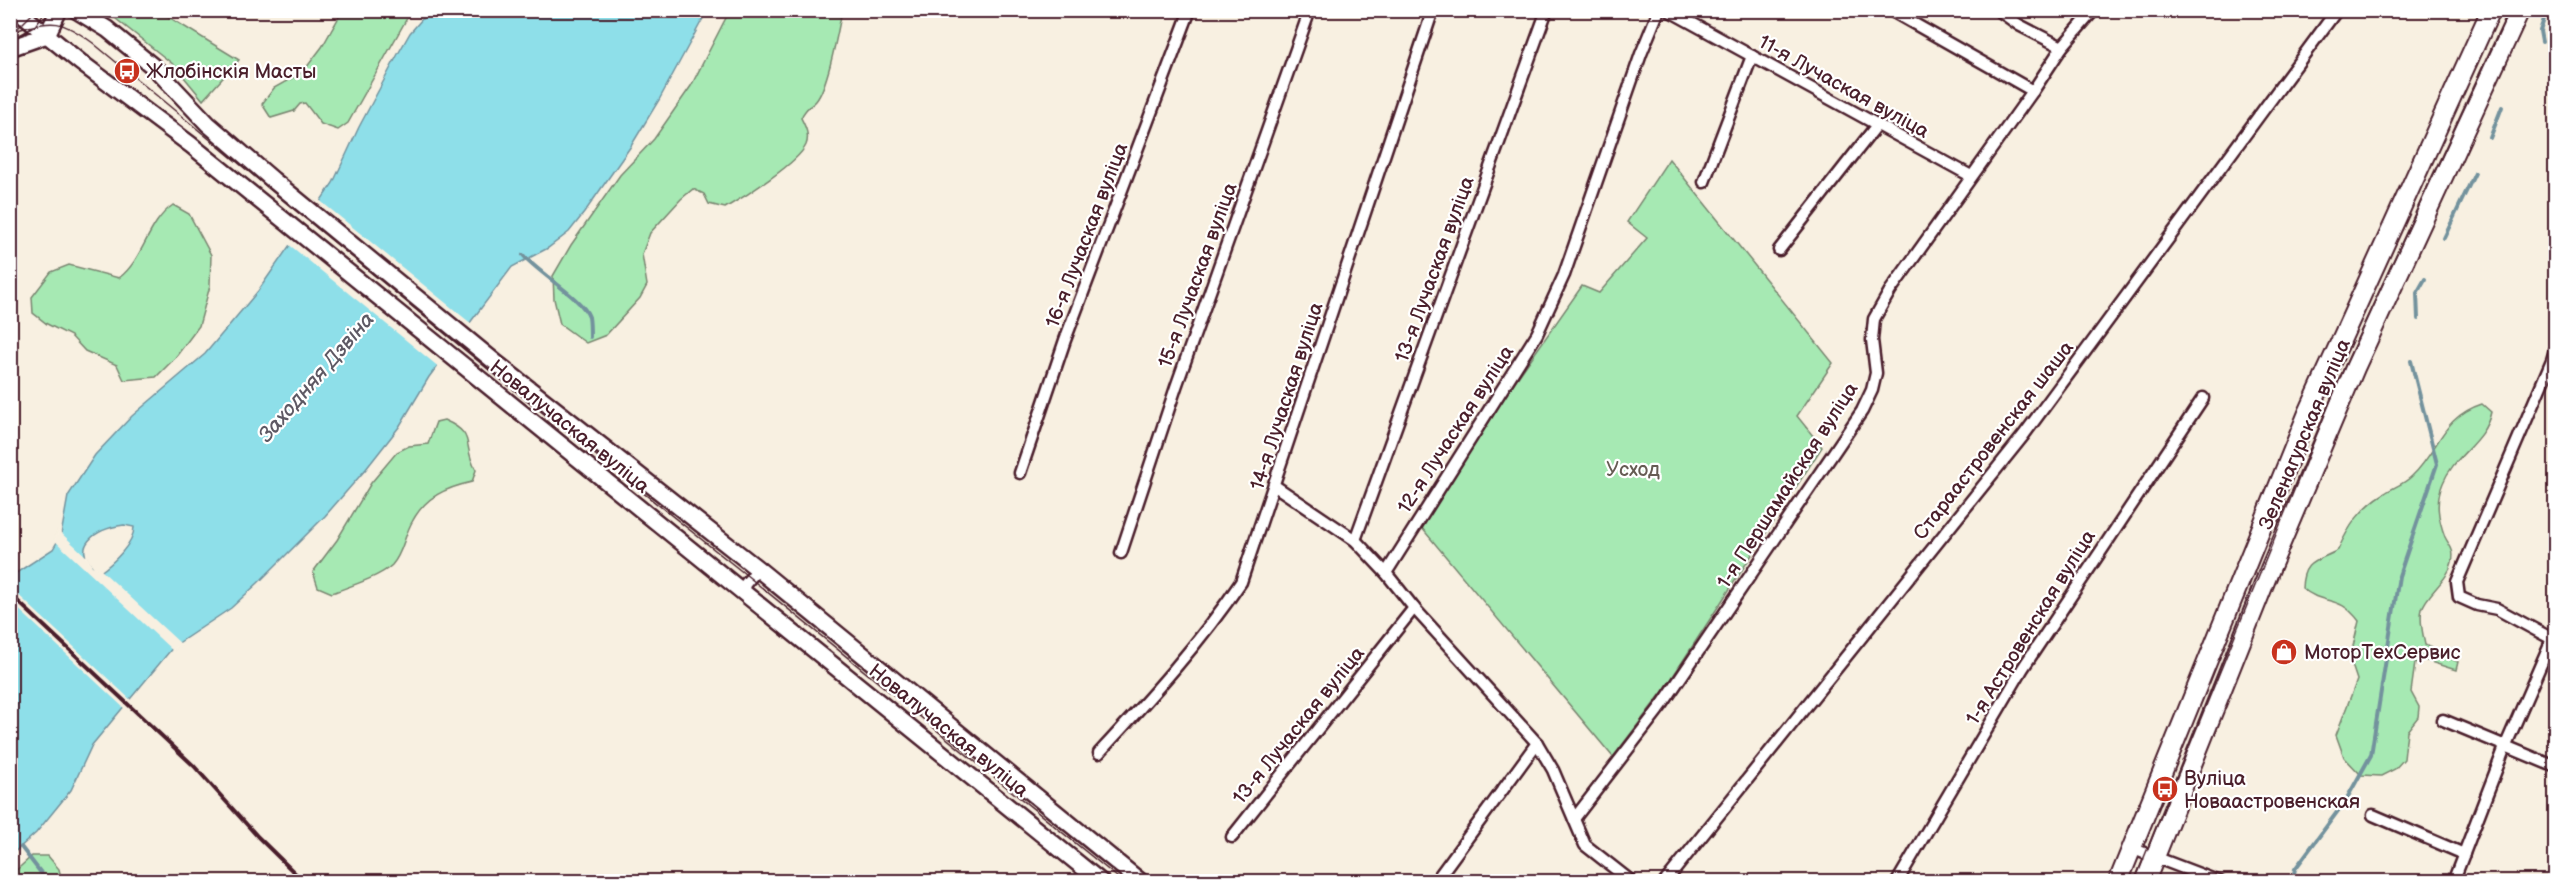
<svg xmlns="http://www.w3.org/2000/svg" width="2566" height="892" font-family="'Balsamiq Sans',sans-serif">
<rect width="100%" height="100%" fill="#f8f0e1"/>
<filter id="ink" filterUnits="userSpaceOnUse"><feTurbulence type="fractalNoise" baseFrequency=".0167" numOctaves="2"/><feDisplacementMap in="SourceGraphic" scale="12" xChannelSelector="R" yChannelSelector="G"/><feConvolveMatrix kernelMatrix="1 2 1 2 8 2 1 2 1" color-interpolation-filters="sRGB"/></filter>
<g filter="url(#ink)">
<g fill="#a6e9b3" stroke="#78846f" stroke-width="1.5">
<polygon points="343,10 411,11 348,123 338,130 321,124 305,103 300,104 294,111 271,118 262,104 274,88 303,72 322,47"/>
<path d="M 730,10 L 842,11 C 838,30 828,87 816,101 C 809,109 807,105 801,118 C 805,126 810,135 806,145 C 798,163 744,197 725,208 L 709,204 L 704,194 L 693,189 L 681,199 L 650,233 L 642,254 L 647,285 L 640,298 L 606,335 L 586,343 L 560,324 L 554,299 L 553,276 L 571,245 L 620,175 L 654,139 L 691,86 Z"/>
<polygon points="106,11 159,11 239,60 203,100 174,65"/>
<polygon points="1669,159 1833,363 1797,416 1822,447 1664,690 1613,757 1421,527 1514,383 1582,286 1599,293 1647,238 1627,222"/>
<path d="M 173,205 L 189,214 L 211,255 L 210,286 L 199,326 L 175,358 L 156,377 L 124,380 L 117,365 L 85,351 L 71,336 L 47,324 L 33,313 L 32,297 L 51,272 L 69,265 L 119,278 C 144,259 147,223 173,205 Z"/>
<path d="M 2482,404 L 2491,412 C 2485,442 2454,455 2443,483 C 2435,502 2438,518 2445,537 C 2450,547 2455,550 2452,562 C 2448,581 2427,593 2422,609 C 2419,620 2423,634 2425,645 L 2458,662 L 2456,670 L 2421,659 L 2415,663 L 2411,692 L 2419,707 L 2418,717 L 2407,731 L 2404,759 L 2395,769 L 2381,776 L 2361,775 L 2344,757 L 2336,735 L 2357,680 L 2350,659 L 2359,621 C 2338,593 2325,607 2302,588 C 2303,559 2317,562 2338,550 C 2349,525 2362,507 2385,493 C 2394,487 2404,484 2412,476 C 2439,451 2441,417 2482,404 Z"/>
<path d="M 444,420 C 478,435 461,444 476,470 L 472,482 C 445,488 425,497 412,522 C 404,536 403,553 392,565 C 380,577 348,587 332,593 L 318,587 L 313,572 L 337,540 L 371,483 L 397,452 L 409,446 L 428,444 L 436,422 Z"/>
<polygon points="32,856 48,856 59,869 62,881 11,881 11,875"/>
</g>
<path fill="#8edfe9" stroke="#73929d" stroke-width="1.5" fill-rule="evenodd" d="M 429,11 L 707,11 L 659,100 L 631,146 L 584,213 L 569,232 L 548,248 L 512,267 L 429,377 L 399,427 L 366,469 L 325,516 L 258,583 L 231,608 L 174,646 L 92,745 L 71,790 L 36,833 L 11,855 L 10,577 L 53,549 L 61,535 L 68,496 L 95,455 L 132,416 L 205,354 L 258,291 L 333,183 L 359,127 L 398,54 L 410,33 ZM 124,525 L 134,527 C 134,544 112,564 99,573 C 67,547 95,529 124,525 Z"/>
<g fill="#f8f0e1">
<polygon points="318,199 473,325 440,368 287,243"/>
<polygon points="58,530 88,558 92,566 100,569 181,644 173,651 54,540"/>
<polygon points="11,588 133,702 126,710 11,602"/>
</g>
<g fill="none" stroke-linecap="round" stroke-linejoin="round">
<g stroke="#73929d" stroke-width="4">
<polyline points="2542,42 2540,31 2547,10"/>
<polyline points="2490,138 2502,107"/>
<polyline points="2444,238 2475,173"/>
<path d="M 523,255 C 538,273 583,299 589,317 C 590,323 590,331 590,337"/>
<polyline points="2418,319 2417,293 2425,279"/>
<polyline points="21,847 48,882"/>
<polyline points="2292,882 2295,869 2346,800 2371,755 2399,576 2437,464 2411,361"/>
</g>
<defs>
<g id="minor">
<polyline points="1668,10 1971,176"/>
<polyline points="1890,10 2033,91"/>
<polyline points="1998,10 2019,25 2062,47"/>
<polyline points="1704,182 1752,56"/>
<polyline points="1779,250 1877,125"/>
<polyline points="2556,346 2552,360 2457,582 2459,597 2477,605 2497,609 2556,641"/>
<polyline points="1020,473 1065,340 1190,10"/>
<polyline points="1275,486 1355,540 1386,573 1414,608 1537,743 1553,770 1585,845 1632,882"/>
<polyline points="1355,540 1547,10"/>
<polyline points="1121,553 1176,387 1310,10"/>
<polyline points="1386,573 1537,334 1564,275 1641,54 1659,10"/>
<polyline points="741,589 758,569"/>
<polyline points="2443,720 2556,767"/>
<path d="M 1099,753 C 1149,699 1200,643 1241,582 L 1433,10"/>
<polyline points="2373,815 2464,854"/>
<polyline points="1574,819 1662,705 1862,411 1872,390 1876,373 1872,340 1874,319 1890,291 2033,91 2062,47 2094,10"/>
<polyline points="1232,837 1414,608"/>
<polyline points="2131,848 2220,882"/>
<polyline points="1435,882 1537,743"/>
<polyline points="1665,882 2023,436 2337,10"/>
<polyline points="1897,882 2023,668 2203,398"/>
<polyline points="2453,882 2505,747 2552,639"/>
</g>
<g id="secondary">
<polyline points="76,10 107,29 155,68 208,124 273,180 495,362 758,569 1141,882"/>
<polyline points="20,13 80,62 191,145 1101,882"/>
<polyline points="10,48 47,35 59,10"/>
</g>
<g id="primary">
<polyline points="2118,882 2308,413 2491,10"/>
<polyline points="2145,882 2270,569 2355,368 2520,10"/>
</g>
</defs>
<use href="#minor" stroke="#4a1f2b" stroke-width="15"/>
<use href="#secondary" stroke="#4a1f2b" stroke-width="20"/>
<use href="#primary" stroke="#4a1f2b" stroke-width="22"/>
<use href="#minor" stroke="#fff" stroke-width="10"/>
<use href="#secondary" stroke="#fff" stroke-width="15"/>
<use href="#primary" stroke="#fff" stroke-width="18"/>
<g stroke="#4a1f2b" stroke-width="1.5">
<polyline points="19,27 36,10"/>
<path d="M 10,32 C 53,21 56,16 93,43 L 489,370 L 750,578 L 1123,882"/>
<polyline points="10,41 35,26 46,10"/>
<polyline points="2134,882 2346,363 2510,10"/>
</g>
<polyline stroke="#4a1f2b" stroke-width="4" points="10,594 194,766 258,837 304,882"/>
</g>
</g>
<defs>
<symbol id="bus-disc" viewBox="-11 -11 22 22"><circle r="9.5" fill="#c8321e" stroke="#fff"/><path d="M-5-6H5V4H4V6H2V4H-2V6H-4V4H-5ZM-3.5-4V0h7V-4ZM-3.5 1.2v1.5H-2V1.2ZM2 1.2v1.5H3.5V1.2Z" fill="#fff"/></symbol>
<symbol id="shop-disc" viewBox="-11 -11 22 22"><circle r="9.5" fill="#c8321e" stroke="#fff"/><path d="M-5-2.5h2.3a2.7 3.5 0 0 1 5.4 0H5L5.5 6h-11ZM-1.5-2.5h3a1.5 2.3 0 0 0-3 0Z" fill="#fff"/></symbol>
</defs>
<g fill-rule="evenodd">
<use href="#bus-disc" x="112" y="56" width="30" height="30"/>
<use href="#shop-disc" x="2269" y="637" width="30" height="30"/>
<use href="#bus-disc" x="2150" y="774" width="30" height="30"/>
</g>
<g text-anchor="middle" stroke-width="4.5" stroke-linejoin="round" paint-order="stroke">
<g font-size="20" fill="#4a1f2b" stroke="#fff" text-anchor="start">
<text x="146" y="78">Жлобінскія Масты</text>
<text x="2304" y="659">МоторТехСервис</text>
<text x="2184" y="785">Вуліца<tspan x="2184" dy="23">Новаастровенская</tspan></text>
</g>
<g font-size="20" fill="#4a1f2b" stroke="#fff">
<text transform="translate(1844 86) rotate(29)" y="7">11-я Лучаская вуліца</text>
<text transform="translate(1086 235) rotate(-69)" y="7">16-я Лучаская вуліца</text>
<text transform="translate(1434 269) rotate(-70)" y="7">13-я Лучаская вуліца</text>
<text transform="translate(1197 275) rotate(-70)" y="7">15-я Лучаская вуліца</text>
<text transform="translate(1286 396) rotate(-72)" y="7">14-я Лучаская вуліца</text>
<text transform="translate(570 426) rotate(39)" y="7">Новалучаская вуліца</text>
<text transform="translate(1455 429) rotate(-57)" y="7">12-я Лучаская вуліца</text>
<text transform="translate(2304 434) rotate(-67)" y="7">Зеленагурская вуліца</text>
<text transform="translate(1993 440) rotate(-52)" y="7">Стараастровенская шаша</text>
<text transform="translate(1787 485) rotate(-57)" y="7">1-я Першамайская вуліца</text>
<text transform="translate(2030 627) rotate(-58)" y="7">1-я Астровенская вуліца</text>
<text transform="translate(1298 725) rotate(-51)" y="7">13-я Лучаская вуліца</text>
<text transform="translate(949 730) rotate(39)" y="7">Новалучаская вуліца</text>
</g>
<g font-size="20" fill="#665c54" stroke="#fff">
<text x="1633" y="476">Усход</text>
</g>
<g font-size="21" font-style="italic" fill="#5e5964" stroke="#fff">
<text transform="translate(316 377) rotate(-49)" y="7">Заходняя Дзвіна</text>
</g>
</g>
<rect width="2566" height="892" fill="none" stroke="#fff" stroke-width="36"/>
<rect x="18" y="18" width="2530" height="856" fill="none" stroke="#4a1f2b" stroke-width="2" filter="url(#ink)"/>
</svg>
